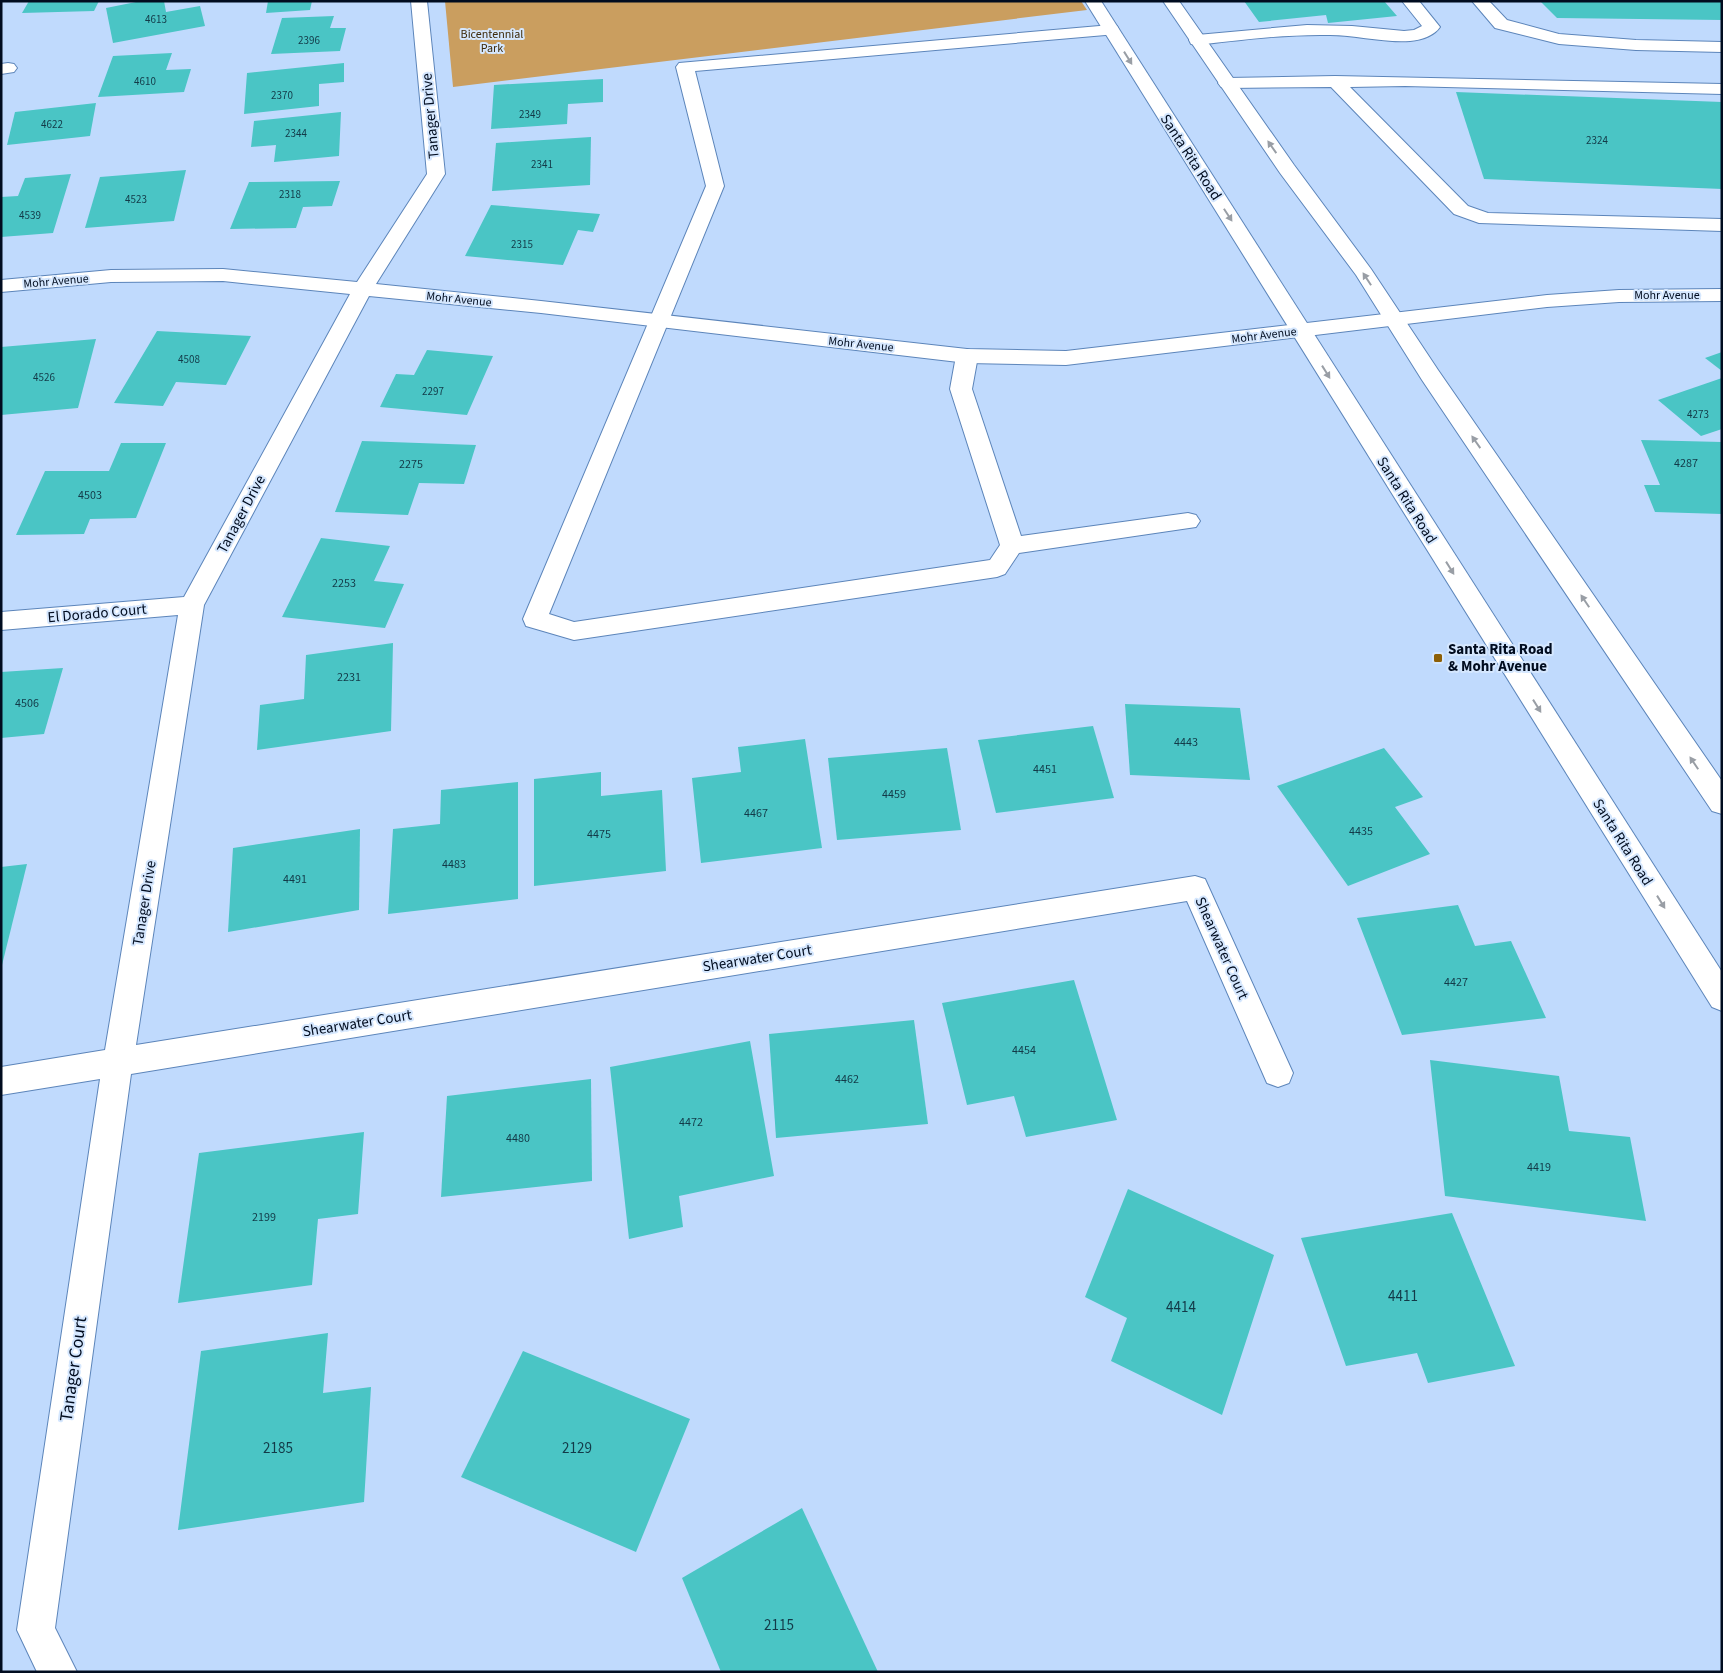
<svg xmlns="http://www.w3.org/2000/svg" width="1723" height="1673" font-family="'Source Sans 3',sans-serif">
<rect width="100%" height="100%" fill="#c0dafd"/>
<polygon fill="#ca9e5f" points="445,1 1081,1 1087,10 453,87"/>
<g fill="#4ac5c5">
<polygon points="29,1 99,1 94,11 22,13"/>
<polygon points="141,1 164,1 166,12 200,6 205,26 113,43 106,8"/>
<polygon points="268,1 312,1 310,10 266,13"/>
<polygon points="1244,1 1384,1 1397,16 1328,23 1326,15 1259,22"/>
<polygon points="1540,1 1722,1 1722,20 1557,18"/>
<polygon points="334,16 330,28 346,28 340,51 271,54 282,18"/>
<polygon points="172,53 166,70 191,69 184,92 98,97 113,56"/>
<polygon points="344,63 344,82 319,84 319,106 244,114 247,73"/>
<polygon points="603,79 603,102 568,104 567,124 491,129 494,85"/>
<polygon points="1456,92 1722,102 1722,189 1484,179"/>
<polygon points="96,103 90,136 7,145 15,112"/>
<polygon points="341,112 339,156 274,162 276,145 251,147 254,121"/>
<polygon points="591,137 590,185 492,191 496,143"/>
<polygon points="186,170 174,221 85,228 100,177"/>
<polygon points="71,174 53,233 1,237 1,197 18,196 25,178"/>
<polygon points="340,181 332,206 303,207 296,228 230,229 249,182"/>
<polygon points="491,205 600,214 593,232 578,230 563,265 465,256"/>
<polygon points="157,331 251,336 226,385 176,382 163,406 114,403"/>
<polygon points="96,339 78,408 1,415 1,347"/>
<polygon points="427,350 493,356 467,415 380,407 396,374 414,375"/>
<polygon points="1722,352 1722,371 1705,358"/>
<polygon points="1722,378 1722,429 1701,436 1658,400"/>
<polygon points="1641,440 1722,442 1722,514 1655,512 1644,485 1660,485"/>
<polygon points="362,441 476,445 464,484 419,483 408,515 335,512"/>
<polygon points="121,443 166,443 136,518 90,519 84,534 16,535 45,471 109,471"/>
<polygon points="321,538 390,546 374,581 404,584 385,628 282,617"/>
<polygon points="393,643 391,731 257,750 260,705 304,699 306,655"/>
<polygon points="63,668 44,734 1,738 1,672"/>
<polygon points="1125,704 1240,708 1250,780 1130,775"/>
<polygon points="1093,726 1114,798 996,813 978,740"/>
<polygon points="805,739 822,848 701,863 692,778 741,772 738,747"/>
<polygon points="947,748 961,830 837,840 828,758"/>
<polygon points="1384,748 1423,797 1395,807 1430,854 1348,886 1277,786"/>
<polygon points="601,772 601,796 662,790 666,871 534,886 534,779"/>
<polygon points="518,782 518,899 388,914 393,829 440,824 441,790"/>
<polygon points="360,829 359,910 228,932 233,848"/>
<polygon points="27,864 2,965 1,965 1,867"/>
<polygon points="1458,905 1475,946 1511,941 1546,1018 1402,1035 1357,918"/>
<polygon points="1074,980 1117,1120 1026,1137 1014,1096 967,1105 942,1003"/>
<polygon points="914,1020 928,1124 776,1138 769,1034"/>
<polygon points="750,1041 774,1176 679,1196 683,1227 629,1239 610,1067"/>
<polygon points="1430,1060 1559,1076 1569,1131 1630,1137 1646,1221 1445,1196"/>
<polygon points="591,1079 592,1181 441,1197 447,1096"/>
<polygon points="364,1132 358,1214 318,1219 312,1285 178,1303 199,1153"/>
<polygon points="1128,1189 1274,1255 1222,1415 1111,1361 1127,1318 1085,1297"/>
<polygon points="1452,1213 1515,1366 1428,1383 1417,1353 1346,1366 1301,1238"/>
<polygon points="328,1333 323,1393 371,1387 364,1502 178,1530 201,1351"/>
<polygon points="523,1351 690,1419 636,1552 461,1477"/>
<polygon points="802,1508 878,1672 721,1672 682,1578"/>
</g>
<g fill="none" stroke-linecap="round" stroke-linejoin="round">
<defs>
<g id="lane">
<path d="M 1402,1 L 1419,1 L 1440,27 C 1434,36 1421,40 1410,41 C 1384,43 1356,35 1330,35 C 1286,34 1241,40 1197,45 L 1191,44 L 1189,40 L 1191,36 L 1197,35 L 1307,25 L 1352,26 L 1404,31 L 1414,30 L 1422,26 Z"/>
<polygon points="1472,1 1489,1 1507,20 1559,34 1636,40 1722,42 1722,52 1636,50 1559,44 1495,28"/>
<polygon points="1111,25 1117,26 1119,30 1117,34 695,71 724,186 549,614 574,622 990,560 1000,545 950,389 956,356 960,351 967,349 974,351 978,356 972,389 1021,536 1188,513 1196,515 1200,521 1196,527 1019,553 1005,574 997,577 574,640 526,626 523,619 706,186 676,67 679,63"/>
<polygon points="1335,76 1722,84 1722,94 1405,86 1350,87 1468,206 1488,213 1722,219 1722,231 1479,223 1454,214 1331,87 1227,88 1221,87 1218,83 1221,79 1227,78"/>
</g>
<g id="street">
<polygon points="411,1 427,1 445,174 376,284 541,301 967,349 1066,351 1547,295 1619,290 1722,289 1722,301 1619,302 1547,307 1066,365 967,363 541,313 369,296 204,605 136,1045 1195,876 1205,879 1293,1073 1289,1083 1278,1087 1267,1083 1187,901 131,1074 55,1628 77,1672 37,1672 17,1630 100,1079 1,1095 1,1067 105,1050 178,615 1,630 1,612 184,597 350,294 223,281 111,282 1,292 1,280 111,270 223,269 357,282 427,174"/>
<polygon points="8,63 14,64 17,68 14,72 1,74 1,64"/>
</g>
<g id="primary">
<polygon points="1085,1 1101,1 1722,972 1722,1011 1712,1007"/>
<polygon points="1163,1 1179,1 1294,165 1371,269 1438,370 1722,781 1722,814 1712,811 1422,380 1356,275 1280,173"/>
</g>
</defs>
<use href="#lane" stroke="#5c85ba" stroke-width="2"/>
<use href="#street" stroke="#5c85ba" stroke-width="2"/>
<use href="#primary" stroke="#5c85ba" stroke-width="2"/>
<use href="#lane" fill="#fff" fill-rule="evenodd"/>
<use href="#street" fill="#fff" fill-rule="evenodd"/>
<use href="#primary" fill="#fff" fill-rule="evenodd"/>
</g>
<defs><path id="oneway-solid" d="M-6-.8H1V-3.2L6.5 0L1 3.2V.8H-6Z" transform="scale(1.25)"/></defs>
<g fill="#999ea5">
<use href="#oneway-solid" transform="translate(1128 58) rotate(58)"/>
<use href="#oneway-solid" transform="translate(1272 147) rotate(-125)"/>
<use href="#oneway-solid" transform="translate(1228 215) rotate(57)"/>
<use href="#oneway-solid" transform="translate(1367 279) rotate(-123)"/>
<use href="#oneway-solid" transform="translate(1326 372) rotate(58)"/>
<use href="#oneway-solid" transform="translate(1476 442) rotate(-125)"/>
<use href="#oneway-solid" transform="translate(1450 568) rotate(58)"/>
<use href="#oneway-solid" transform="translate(1585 601) rotate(-124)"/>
<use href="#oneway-solid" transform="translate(1537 706) rotate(58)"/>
<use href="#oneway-solid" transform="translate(1694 763) rotate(-124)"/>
<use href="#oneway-solid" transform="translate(1661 902) rotate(58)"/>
</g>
<rect fill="#8d5f07" stroke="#d5e7fe" stroke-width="2" x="1433" y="653" width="10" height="10" rx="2.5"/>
<g text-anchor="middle" stroke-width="4" stroke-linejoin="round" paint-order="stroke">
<g font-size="11" fill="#133a48">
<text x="156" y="23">4613</text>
<text x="309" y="44">2396</text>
<text x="145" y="85">4610</text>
<text x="282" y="99">2370</text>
<text x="530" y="118">2349</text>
<text x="52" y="128">4622</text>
<text x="296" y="137">2344</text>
<text x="1597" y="144">2324</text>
<text x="542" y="168">2341</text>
<text x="290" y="198">2318</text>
<text x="136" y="203">4523</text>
<text x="30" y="219">4539</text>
<text x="522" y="248">2315</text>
<text x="189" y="363">4508</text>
<text x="44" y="381">4526</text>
<text x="433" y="395">2297</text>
<text x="1698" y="418">4273</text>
</g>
<g font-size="12" fill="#3e2a09" stroke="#d5e7fe">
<text x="492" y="38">Bicentennial<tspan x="492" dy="14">Park</tspan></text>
</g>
<g font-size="12" fill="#010c1f" stroke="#d5e7fe">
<text transform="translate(56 281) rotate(-5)" y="4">Mohr Avenue</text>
<text x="1667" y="299">Mohr Avenue</text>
<text transform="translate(459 299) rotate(6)" y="4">Mohr Avenue</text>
<text transform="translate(1264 335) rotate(-7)" y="4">Mohr Avenue</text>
<text transform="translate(861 344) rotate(6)" y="4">Mohr Avenue</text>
</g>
<g font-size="12" fill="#133a48">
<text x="1686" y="467">4287</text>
<text x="411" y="468">2275</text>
<text x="90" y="499">4503</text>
<text x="344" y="587">2253</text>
<text x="349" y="681">2231</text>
<text x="27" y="707">4506</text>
<text x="1186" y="746">4443</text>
<text x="1045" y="773">4451</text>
<text x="894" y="798">4459</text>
<text x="756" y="817">4467</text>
<text x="1361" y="835">4435</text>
<text x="599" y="838">4475</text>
<text x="454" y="868">4483</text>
<text x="295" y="883">4491</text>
<text x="1456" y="986">4427</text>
<text x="1024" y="1054">4454</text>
<text x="847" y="1083">4462</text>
<text x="691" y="1126">4472</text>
<text x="518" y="1142">4480</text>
<text x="1539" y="1171">4419</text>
<text x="264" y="1221">2199</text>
</g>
<g font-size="15" fill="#010c1f" stroke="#d5e7fe">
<text transform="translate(430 116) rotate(-95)" y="5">Tanager Drive</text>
<text transform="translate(1191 157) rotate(57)" y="5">Santa Rita Road</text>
<text transform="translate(1407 500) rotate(58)" y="5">Santa Rita Road</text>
<text transform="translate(241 514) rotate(-62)" y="5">Tanager Drive</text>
<text transform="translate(97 613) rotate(-5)" y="5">El Dorado Court</text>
<text transform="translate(1623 842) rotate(58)" y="5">Santa Rita Road</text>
<text transform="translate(144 903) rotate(-81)" y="5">Tanager Drive</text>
<text transform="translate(1222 948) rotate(66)" y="5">Shearwater Court</text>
<text transform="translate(757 958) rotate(-9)" y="5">Shearwater Court</text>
<text transform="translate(357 1023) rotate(-9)" y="5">Shearwater Court</text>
</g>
<g font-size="15" font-weight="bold" fill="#010c1f" stroke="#d5e7fe" text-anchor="start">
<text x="1448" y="654">Santa Rita Road<tspan x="1448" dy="17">&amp; Mohr Avenue</tspan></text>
</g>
<g font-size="15" fill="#133a48">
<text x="1403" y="1301">4411</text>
<text x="1181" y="1312">4414</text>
<text x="278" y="1453">2185</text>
<text x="577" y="1453">2129</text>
<text x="779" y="1630">2115</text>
</g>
<g font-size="18" fill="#010c1f" stroke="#d5e7fe">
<text transform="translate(73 1369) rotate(-82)" y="6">Tanager Court</text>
</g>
</g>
<rect width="1723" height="1673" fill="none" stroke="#010c1f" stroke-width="5"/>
</svg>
